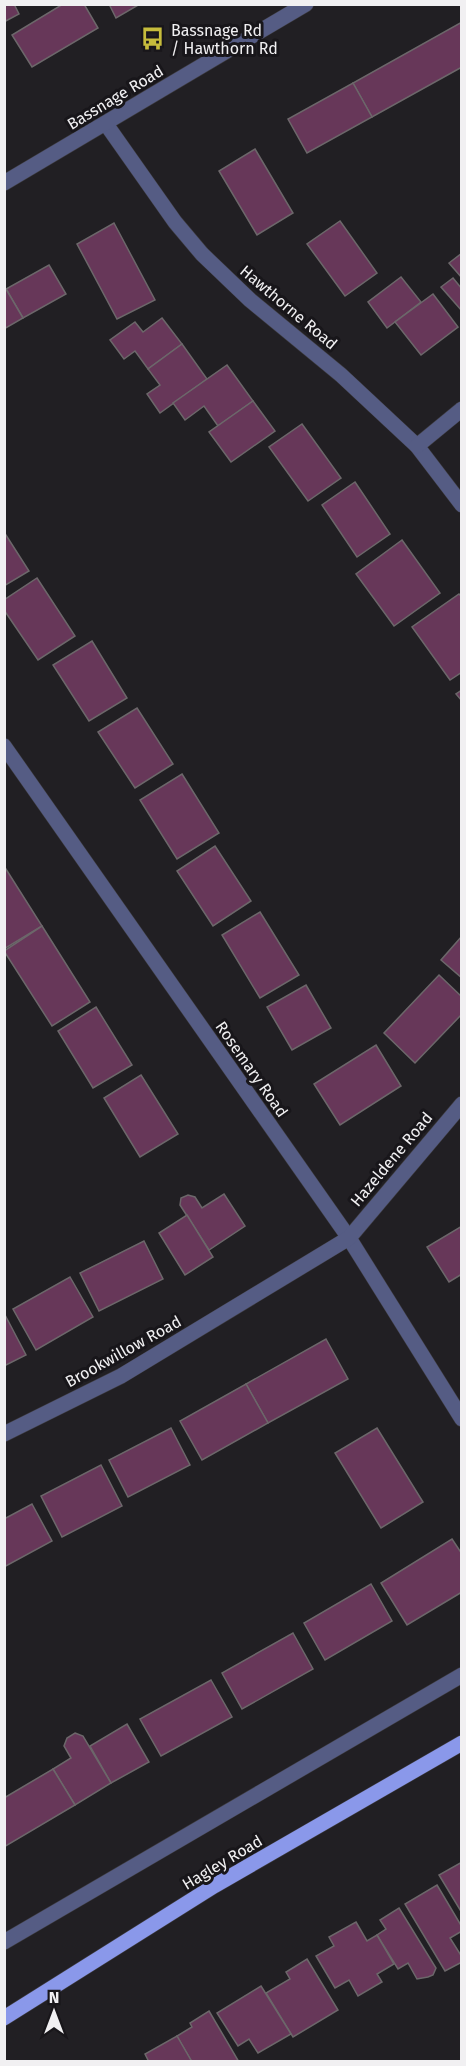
<svg xmlns="http://www.w3.org/2000/svg" width="466" height="2066" font-family="'Fira Sans',sans-serif">
<rect width="100%" height="100%" fill="#211f23"/>
<g fill="#673759" stroke="#6c676a" stroke-width="1.5">
<polygon points="4,4 14,4 19,14 4,22"/>
<polygon points="63,4 84,4 98,28 32,67 12,35"/>
<polygon points="109,4 140,4 116,18"/>
<polygon points="462,22 462,67 372,117 353,83"/>
<polygon points="353,83 372,117 307,153 288,119"/>
<polygon points="255,149 293,213 257,235 219,171"/>
<polygon points="340,221 377,273 345,296 307,244"/>
<polygon points="114,223 155,300 117,319 77,244"/>
<polygon points="462,253 462,278 449,263"/>
<polygon points="49,265 66,294 23,318 6,289"/>
<polygon points="401,277 421,302 387,328 368,302"/>
<polygon points="453,278 462,289 462,311 441,287"/>
<polygon points="6,289 23,318 4,329 4,290"/>
<polygon points="433,294 458,327 421,355 395,322"/>
<polygon points="162,318 182,344 148,369 135,351 124,359 110,340 135,322 143,332"/>
<polygon points="182,344 207,379 160,413 147,394 160,385 148,369"/>
<polygon points="227,365 253,401 218,426 204,406 185,420 173,403"/>
<polygon points="253,401 275,431 231,462 209,432"/>
<polygon points="302,424 341,478 308,501 269,447"/>
<polygon points="355,482 390,534 357,557 322,505"/>
<polygon points="4,532 29,571 4,586"/>
<polygon points="402,540 440,593 394,626 356,574"/>
<polygon points="37,578 75,636 38,660 4,610 4,600"/>
<polygon points="459,594 462,597 462,672 450,680 412,627"/>
<polygon points="92,641 127,698 89,721 53,665"/>
<polygon points="462,690 462,701 456,694"/>
<polygon points="137,708 173,764 135,788 98,732"/>
<polygon points="182,774 219,833 177,859 140,800"/>
<polygon points="215,846 251,901 213,926 177,871"/>
<polygon points="4,866 42,926 4,949"/>
<polygon points="260,912 299,975 260,998 222,935"/>
<polygon points="42,926 90,1002 52,1026 4,951"/>
<polygon points="462,936 462,978 441,960"/>
<polygon points="439,975 462,997 462,1014 415,1063 384,1033"/>
<polygon points="306,985 331,1028 292,1050 267,1007"/>
<polygon points="96,1007 132,1065 93,1088 58,1031"/>
<polygon points="376,1045 401,1086 340,1125 314,1084"/>
<polygon points="141,1075 178,1134 140,1157 104,1098"/>
<polygon points="224,1194 245,1226 209,1250 180,1205 181,1198 188,1195 195,1197 202,1208"/>
<polygon points="187,1215 213,1257 185,1275 159,1233"/>
<polygon points="462,1226 462,1274 449,1282 427,1247"/>
<polygon points="144,1241 163,1279 99,1311 80,1273"/>
<polygon points="70,1277 93,1317 36,1350 13,1309"/>
<polygon points="4,1313 26,1355 4,1366"/>
<polygon points="326,1339 348,1379 268,1423 246,1384"/>
<polygon points="246,1384 268,1423 202,1460 180,1421"/>
<polygon points="171,1428 190,1465 128,1497 109,1460"/>
<polygon points="377,1428 423,1502 381,1528 335,1453"/>
<polygon points="101,1465 122,1506 62,1537 41,1496"/>
<polygon points="32,1504 52,1541 4,1567 4,1519"/>
<polygon points="452,1539 462,1554 462,1592 407,1625 381,1583"/>
<polygon points="371,1584 392,1621 325,1660 304,1623"/>
<polygon points="293,1633 313,1669 242,1709 222,1673"/>
<polygon points="211,1680 232,1717 161,1756 140,1719"/>
<polygon points="127,1724 149,1762 111,1783 90,1746"/>
<polygon points="75,1733 83,1736 111,1783 75,1805 53,1769 71,1758 64,1746 67,1738"/>
<polygon points="53,1769 75,1805 4,1847 4,1798"/>
<polygon points="462,1862 462,1913 439,1875"/>
<polygon points="437,1885 462,1927 462,1931 450,1938 462,1957 462,1962 445,1971 405,1904"/>
<polygon points="399,1908 436,1968 433,1975 428,1977 417,1979 408,1963 398,1969 377,1935 386,1929 380,1920"/>
<polygon points="356,1922 367,1941 377,1935 394,1964 377,1974 382,1982 358,1996 349,1980 335,1988 316,1956 334,1946 329,1937"/>
<polygon points="307,1959 338,2010 293,2037 266,1993 290,1979 286,1972"/>
<polygon points="261,1986 291,2034 258,2053 249,2039 238,2046 217,2013"/>
<polygon points="209,2011 239,2062 192,2062 177,2036 192,2027 190,2023"/>
<polygon points="177,2036 192,2062 149,2062 145,2054"/>
</g>
<g fill="none" stroke-linecap="round" stroke-linejoin="round">
<defs>
<g id="minor">
<polyline points="106,124 175,222 202,254 250,300 341,375 417,446 462,505"/>
<polyline points="4,183 306,4"/>
<polyline points="417,446 462,409"/>
<polyline points="4,746 349,1238 462,1419"/>
<polyline points="4,1434 121,1376 349,1238 462,1104"/>
<polyline points="4,1942 462,1675"/>
</g>
<polyline id="major" points="4,2018 214,1886 462,1743"/>
</defs>
<use href="#minor" stroke="#3e3c40" stroke-width="16"/>
<use href="#major" stroke="#3e3c40" stroke-width="16"/>
<use href="#minor" stroke="#555c84" stroke-width="15"/>
<use href="#major" stroke="#8a98ea" stroke-width="15"/>
</g>
<defs>
<symbol id="bus-bare" viewBox="-9 -9 18 18"><path d="M-5-6H5V4H4V6H2V4H-2V6H-4V4H-5ZM-3.5-4V0h7V-4ZM-3.5 1.2v1.5H-2V1.2ZM2 1.2v1.5H3.5V1.2Z" fill="#c6bc3c" stroke="#18161a" stroke-width="2.5" paint-order="stroke"/></symbol>
</defs>
<g fill-rule="evenodd">
<use href="#bus-bare" x="136" y="22" width="33" height="33"/>
</g>
<g text-anchor="middle" stroke-width="6" stroke-linejoin="round" paint-order="stroke">
<g font-size="16" fill="#f1f0f2" stroke="#18161a" text-anchor="start">
<text x="171" y="36">Bassnage Rd<tspan x="171" dy="18">/ Hawthorn Rd</tspan></text>
</g>
<g font-size="16" fill="#f1f0f2" stroke="#18161a">
<text transform="translate(115 97) rotate(-31)" y="6">Bassnage Road</text>
<text transform="translate(289 307) rotate(40)" y="6">Hawthorne Road</text>
<text transform="translate(252 1069) rotate(55)" y="6">Rosemary Road</text>
<text transform="translate(391 1159) rotate(-50)" y="6">Hazeldene Road</text>
<text transform="translate(123 1351) rotate(-29)" y="6">Brookwillow Road</text>
<text transform="translate(222 1862) rotate(-31)" y="6">Hagley Road</text>
</g>
</g>
<rect width="466" height="2066" fill="none" stroke="#f1f0f2" stroke-width="12"/>
<g transform="translate(54 2012)" stroke="#18161a" stroke-width="4.5" paint-order="stroke">
<path d="M0-4.5L10 22L0 15L-10 22Z" fill="#f1f0f2"/>
<text y="-9" font-size="16" font-weight="bold" text-anchor="middle" fill="#f1f0f2">N</text>
</g>
</svg>
